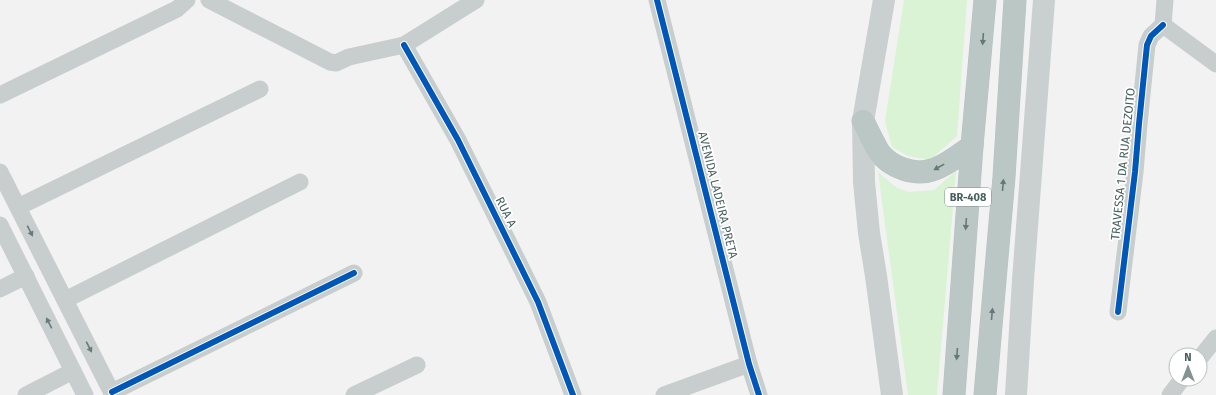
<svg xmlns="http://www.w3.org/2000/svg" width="1216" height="395" font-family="'Fira Sans',sans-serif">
<rect width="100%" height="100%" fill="#f2f2f2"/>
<g fill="#daf3d4">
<polygon points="904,0 967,0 957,136 930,160 908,156 892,147 885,121"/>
<polygon points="956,171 937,395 908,395 878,172 897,188 909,192 934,190"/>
</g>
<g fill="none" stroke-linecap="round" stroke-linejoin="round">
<defs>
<g id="highway">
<path d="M 863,121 C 868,131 873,142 879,152 C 890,167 914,176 932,170 C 946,166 960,154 972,146"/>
<polyline points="954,395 972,146 985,0"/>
<polyline points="985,395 1004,177 1015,0"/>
</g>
</defs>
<use href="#highway" stroke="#b6c2c2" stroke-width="23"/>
<g stroke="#c8cecd" stroke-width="17">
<polyline points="209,0 330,62 336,63 349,57 404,45 476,0"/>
<polyline points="657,0 749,364 759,395"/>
<polyline points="1163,25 1216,64"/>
<polyline points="1163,25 1165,0"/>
<polyline points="404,45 458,140 538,302 573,395"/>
<polyline points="0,95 177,9 187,0"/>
<polyline points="0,172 113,395"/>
<polyline points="18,207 260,89"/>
<polyline points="0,225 85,395"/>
<polyline points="0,289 26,276"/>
<polyline points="65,300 300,182"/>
<polyline points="1118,312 1135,172 1139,124 1147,45 1151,36 1163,25"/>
<polyline points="1200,358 1216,338"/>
<polyline points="112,392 354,273"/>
<polyline points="26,395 73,371"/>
<polyline points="354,395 417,365"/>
<polyline points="664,395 749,364"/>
<polyline points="1170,395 1182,379"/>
</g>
<g stroke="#c9d0cf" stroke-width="22">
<polyline points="884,0 863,121 864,182 869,233 876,276 892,395"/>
<polyline points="1016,395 1023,280 1044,0"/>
</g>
<use href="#highway" stroke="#bbc7c5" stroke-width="22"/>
<defs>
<g id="cycleway">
<polyline points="657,0 749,364 759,395"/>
<polyline points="404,45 458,140 538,302 573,395"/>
<polyline points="1118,312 1135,172 1139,124 1147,45 1151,36 1163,25"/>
<polyline points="112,392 354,273"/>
</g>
</defs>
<use href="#cycleway" stroke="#fff" stroke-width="8"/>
<use href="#cycleway" stroke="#0057b8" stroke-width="6"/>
</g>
<defs><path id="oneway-solid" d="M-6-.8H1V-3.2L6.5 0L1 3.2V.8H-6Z"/></defs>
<g fill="#647a78">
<use href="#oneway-solid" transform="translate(983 39) rotate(94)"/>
<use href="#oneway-solid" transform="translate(939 167) rotate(151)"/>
<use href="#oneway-solid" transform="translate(1003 185) rotate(-85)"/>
<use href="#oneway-solid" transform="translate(966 224) rotate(94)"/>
<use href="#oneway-solid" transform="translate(992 314) rotate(-85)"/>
<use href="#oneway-solid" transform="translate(957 354) rotate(94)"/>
</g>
<g fill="#677c7a">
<use href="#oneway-solid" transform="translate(30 231) rotate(63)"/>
<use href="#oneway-solid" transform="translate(49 323) rotate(-117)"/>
<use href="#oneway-solid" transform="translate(89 347) rotate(63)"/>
</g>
<g text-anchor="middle" stroke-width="3.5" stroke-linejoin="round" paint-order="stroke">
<rect fill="#fff" stroke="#7e908e" stroke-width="1" x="945" y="188" width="46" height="18" rx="3"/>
<g font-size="11" font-weight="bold" fill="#47605e">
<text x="968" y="201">BR-408</text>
</g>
<g font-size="12" fill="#47605e" stroke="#fff">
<text transform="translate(1123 164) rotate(-84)" y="4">TRAVESSA 1 DA RUA DEZOITO</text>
<text transform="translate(718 195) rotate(76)" y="4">AVENIDA LADEIRA PRETA</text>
<text transform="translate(506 212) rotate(63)" y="4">RUA A</text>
</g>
</g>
<g transform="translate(1188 367)"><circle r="19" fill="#ffffff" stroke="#b5bfbf"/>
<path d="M0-3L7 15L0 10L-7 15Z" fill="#839392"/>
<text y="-6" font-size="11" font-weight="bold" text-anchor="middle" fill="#47605e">N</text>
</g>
</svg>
